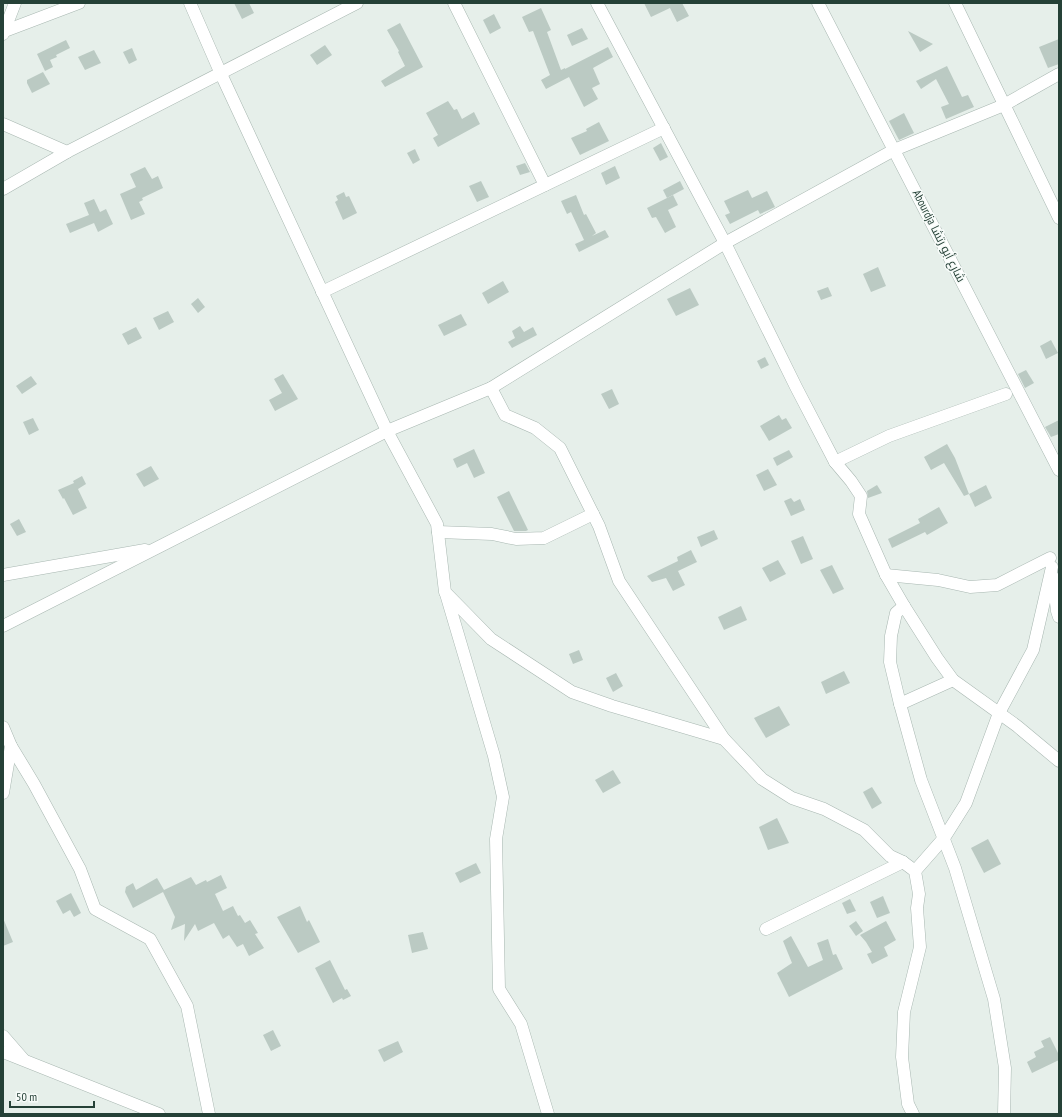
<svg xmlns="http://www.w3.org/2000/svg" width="1062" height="1117" font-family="'PT Sans Narrow',Cairo,sans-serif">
<rect width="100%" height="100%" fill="#e6efea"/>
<g fill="#bbcac3">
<polygon points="234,3 249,3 254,13 242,19"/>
<polygon points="644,3 682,3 689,16 677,22 670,8 651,17"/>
<polygon points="541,8 551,30 547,32 561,70 565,68 565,69 608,47 613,57 593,68 600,84 592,88 598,99 584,107 569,77 546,89 541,80 550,75 533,31 529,32 522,17"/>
<polygon points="494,14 501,28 490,34 483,20"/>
<polygon points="400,23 423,67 385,87 381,81 405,66 398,52 399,51 387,30"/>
<polygon points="582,28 588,39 572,46 567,35"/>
<polygon points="908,31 933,44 920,52"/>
<polygon points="1059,39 1059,64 1048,68 1039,47"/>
<polygon points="66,40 70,48 56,55 57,57 50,60 53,67 45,71 37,54"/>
<polygon points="325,45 332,55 317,65 310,55"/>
<polygon points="132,48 137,60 129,64 123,52"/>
<polygon points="94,50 101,63 85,70 78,57"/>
<polygon points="947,66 962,97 968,95 974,107 946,119 941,107 949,104 936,79 921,89 916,81"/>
<polygon points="43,72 50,84 32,93 27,83 27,80"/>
<polygon points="448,101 454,110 457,109 462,119 474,112 480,124 438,147 433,138 438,135 426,113"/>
<polygon points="904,113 914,133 899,140 889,121"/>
<polygon points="599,122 609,141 580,155 571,138 587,131 586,129"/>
<polygon points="661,143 668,157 660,161 653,148"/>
<polygon points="415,149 420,160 413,164 407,153"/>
<polygon points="525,163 530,172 520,175 516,166"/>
<polygon points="615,166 620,178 606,185 601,173"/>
<polygon points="145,167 152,179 158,176 163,188 142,198 143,200 139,202 145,214 131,220 120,194 136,187 130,174"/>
<polygon points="481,181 489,197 477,202 469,186"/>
<polygon points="680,181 684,189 667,198 663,190"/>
<polygon points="748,190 752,198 767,191 775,207 760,214 758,210 730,224 725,215 730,213 724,201"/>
<polygon points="344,192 346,197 349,196 357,213 343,220 335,202 338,200 336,196"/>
<polygon points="576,195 584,215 586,214 596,233 592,236 605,230 609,237 579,252 575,244 584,240 571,212 567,214 561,201"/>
<polygon points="673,195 678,205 668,210 676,227 665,233 656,217 652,218 647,208"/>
<polygon points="94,199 100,212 106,209 113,224 98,232 94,223 70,233 66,224 89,215 84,203"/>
<polygon points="878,267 886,286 871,292 863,274"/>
<polygon points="503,281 509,292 488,304 482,293"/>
<polygon points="828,287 832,296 821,300 817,291"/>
<polygon points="690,288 699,305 676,316 667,299"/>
<polygon points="198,298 205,307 198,313 191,304"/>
<polygon points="168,311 174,322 159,330 153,318"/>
<polygon points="461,314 467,325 444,336 438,325"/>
<polygon points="520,326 524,332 533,327 537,335 512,348 508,342 515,338 512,331"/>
<polygon points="136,327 142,338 128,345 122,334"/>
<polygon points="1051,340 1058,353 1046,359 1040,346"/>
<polygon points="765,357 769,365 761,369 757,361"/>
<polygon points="1026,370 1034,383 1025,388 1018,374"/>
<polygon points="283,374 298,399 275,411 269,400 282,393 274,379"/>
<polygon points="31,376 37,384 22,394 16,386"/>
<polygon points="612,389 619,404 609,409 601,394"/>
<polygon points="779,415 782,420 786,418 792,428 769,441 760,426"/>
<polygon points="33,418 39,430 29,435 23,422"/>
<polygon points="1059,420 1059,434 1051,437 1045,427"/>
<polygon points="947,444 955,458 969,494 964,496 944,463 931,470 924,457"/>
<polygon points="474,449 485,473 474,478 467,463 457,468 453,459"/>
<polygon points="789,450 793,457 777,466 773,458"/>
<polygon points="151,466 159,479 144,487 136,474"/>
<polygon points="768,469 777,485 764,491 756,475"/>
<polygon points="82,476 86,484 78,489 87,508 73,515 64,498 63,499 58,490 74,483 73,481"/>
<polygon points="877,485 882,493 868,498 867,491"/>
<polygon points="986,485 992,498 975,507 969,494"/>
<polygon points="509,491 528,530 526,531 514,531 497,497"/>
<polygon points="791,498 794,502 800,499 805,510 791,516 784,501"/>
<polygon points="939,507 948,523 927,535 925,532 892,548 888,539 920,523 918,519"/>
<polygon points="19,519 26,532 17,536 10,524"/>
<polygon points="714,530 718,539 701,547 697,537"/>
<polygon points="803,536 813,559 801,564 791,541"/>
<polygon points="691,550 697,562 678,571 685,585 673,591 666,578 652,582 647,576 678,561 677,557"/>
<polygon points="778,560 786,574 770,582 762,568"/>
<polygon points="832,565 844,589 833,594 820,570"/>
<polygon points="741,606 747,620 724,630 718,617"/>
<polygon points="579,650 583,660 573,664 569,654"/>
<polygon points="844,671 850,683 826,694 821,682"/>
<polygon points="616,673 623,686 613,692 606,678"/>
<polygon points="779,706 790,725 766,738 754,718"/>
<polygon points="613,770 621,783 603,793 595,780"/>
<polygon points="872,787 882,803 872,809 863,792"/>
<polygon points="777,818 789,843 768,850 759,827"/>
<polygon points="988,839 1001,864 984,873 971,848"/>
<polygon points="476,863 481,873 460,883 455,873"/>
<polygon points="221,875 227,888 215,894 223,911 233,906 238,916 240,915 245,923 250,920 258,933 255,934 264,948 249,956 243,944 237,947 229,935 223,939 214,923 198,931 195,924 184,941 185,924 171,930 175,917 163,892 133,908 125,892 126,887 133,883 136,890 157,878 164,890 191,877 196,885 206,880 207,882"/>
<polygon points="71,893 81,913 74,917 70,910 63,914 56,901"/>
<polygon points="883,896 890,913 877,918 870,902"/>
<polygon points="850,899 856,911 847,914 842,903"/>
<polygon points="300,906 307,922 309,920 320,942 298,953 277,917"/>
<polygon points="3,918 13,942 3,946"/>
<polygon points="856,921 863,931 856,936 849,926"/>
<polygon points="886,921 896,940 884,947 888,956 872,964 867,954 872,952 866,942 860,935"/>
<polygon points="423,932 428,949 412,953 408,935"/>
<polygon points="791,936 808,967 823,960 817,943 828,939 833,955 836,954 843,969 789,997 777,973 792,963 783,941"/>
<polygon points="330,960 345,990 347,989 351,996 343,1000 342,998 333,1003 315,968"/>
<polygon points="273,1030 281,1046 271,1051 263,1035"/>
<polygon points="1050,1037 1059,1055 1059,1060 1032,1073 1027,1062 1036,1057 1034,1052 1044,1047 1041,1041"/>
<polygon points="398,1041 403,1052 384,1062 378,1050"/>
</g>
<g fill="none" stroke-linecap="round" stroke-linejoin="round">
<defs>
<g id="minor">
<polyline points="190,3 221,74 387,431 437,524 445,592 491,639 572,692 612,706 724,739"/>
<polyline points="454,3 545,185"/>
<polyline points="597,3 725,243 796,387 835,462 889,436 1006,394"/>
<polyline points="818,3 1059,470"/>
<polyline points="955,3 1059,218"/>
<polyline points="5,31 79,3"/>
<polyline points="3,34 15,3"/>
<polyline points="3,124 67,152"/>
<polyline points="3,189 67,152 357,3"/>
<polyline points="322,292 664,128"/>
<polyline points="491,388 505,415 535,428 560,448 599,526 619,581 724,739 762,779 792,798 824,809 864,830 890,856 903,862 915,871 919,894 917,908 920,947 904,1012 902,1057 908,1104 913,1114"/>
<polyline points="835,462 851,481 861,496 859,514 886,575 904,606 937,658 953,680 1017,726 1059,761"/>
<polyline points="438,532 492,534 516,539 544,538 593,514"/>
<polyline points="3,575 145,550"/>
<polyline points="886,575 938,580 970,587 997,585 1050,558"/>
<polyline points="1053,577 1057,611 1059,617"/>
<polyline points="446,594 494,756 503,797 496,839 499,989 521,1024 548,1114"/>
<polyline points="904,606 896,613 891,636 890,662 900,704 921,780 955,868 994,999 1005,1068 1004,1114"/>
<polyline points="3,626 387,431 491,388 725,243 894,150 1004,105 1059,74"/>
<polyline points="900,704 953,680"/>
<polyline points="3,727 11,746 3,793"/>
<polyline points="11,746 34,784 80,869 95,909 150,939 187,1006 209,1114"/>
<polyline points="915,871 944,838 966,803 999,713 1033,650 1052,567"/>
<polyline points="766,929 903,862"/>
<polyline points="3,1036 23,1059"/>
<polyline points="3,1052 159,1114"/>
</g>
</defs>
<use href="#minor" stroke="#a8b7b1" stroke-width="13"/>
<use href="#minor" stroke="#fff" stroke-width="12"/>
</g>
<g text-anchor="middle" stroke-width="3" stroke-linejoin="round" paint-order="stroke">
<g font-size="12" fill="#254137" stroke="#f7fbf9">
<text transform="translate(939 236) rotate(63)" y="4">Abourdja شارع أبو رتشا</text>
</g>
</g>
<rect width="1062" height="1117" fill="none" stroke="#254137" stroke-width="8"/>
<path d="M10 1101v6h84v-6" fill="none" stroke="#254137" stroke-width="2"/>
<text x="16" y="1101" font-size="12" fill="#254137" stroke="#f7fbf9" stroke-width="3" paint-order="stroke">50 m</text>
</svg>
